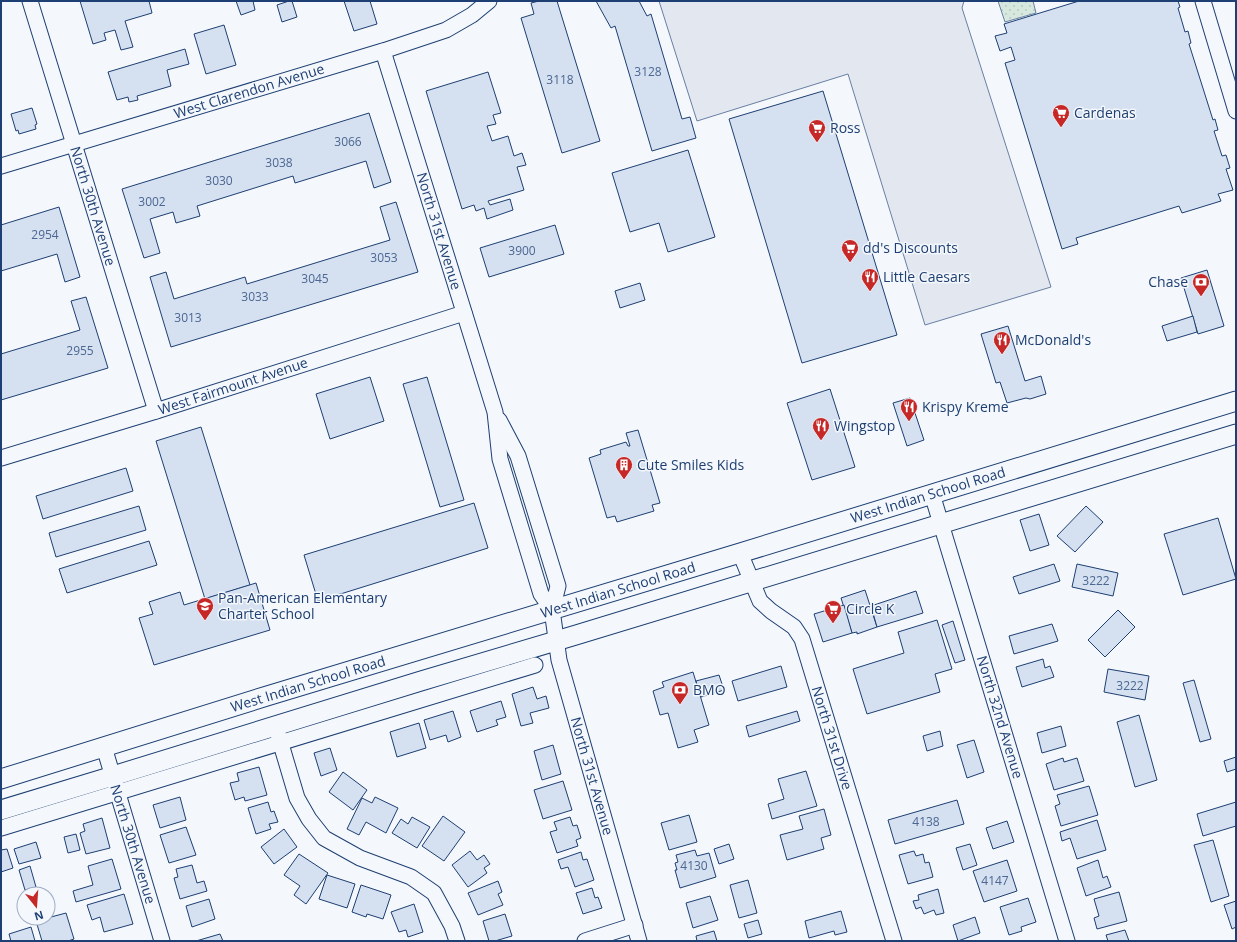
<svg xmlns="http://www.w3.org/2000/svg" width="1237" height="942" font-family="'Open Sans',sans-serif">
<defs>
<pattern id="grass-dots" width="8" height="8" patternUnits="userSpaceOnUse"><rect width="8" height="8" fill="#d7e8df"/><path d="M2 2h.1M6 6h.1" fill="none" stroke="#b8c8c3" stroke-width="1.8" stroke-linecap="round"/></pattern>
</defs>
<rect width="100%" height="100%" fill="#f4f7fb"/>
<polygon fill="url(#grass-dots)" stroke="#687fa3" points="998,1 1033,1 1036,13 1005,22"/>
<polygon fill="#e3e8f0" stroke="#687fa3" points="659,1 964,1 962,8 1051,287 925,325 848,74 697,121"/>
<g fill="#d5e0f0" stroke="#1d3f73">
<polygon points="80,1 149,1 152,13 125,21 133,47 121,50 115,30 104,33 106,40 93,44"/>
<polygon points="236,1 253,1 255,10 241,15"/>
<polygon points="289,1 292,1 297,17 282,22 277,5"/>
<polygon points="344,1 370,1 377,24 354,31"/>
<polygon points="539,1 557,1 600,141 562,153 521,18 534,14 531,3"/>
<polygon points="596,1 639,1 647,16 651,14 682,119 690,117 696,138 652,151 615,26 611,28"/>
<polygon points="1079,1 1178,1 1180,7 1178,8 1185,32 1188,31 1191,43 1189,44 1213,120 1215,119 1218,130 1214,131 1222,156 1226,155 1230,168 1226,169 1233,190 1218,194 1221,201 1182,213 1179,206 1076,238 1078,244 1062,249 1005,63 1015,60 1011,47 1000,51 995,36 1007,33 1004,24"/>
<polygon points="224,25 236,65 206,74 194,34"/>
<polygon points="185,49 189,64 167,70 171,86 137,96 138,100 129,102 128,97 117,100 108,72"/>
<polygon points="488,72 501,113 493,115 496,124 487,126 492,141 508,136 514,156 522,153 526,165 517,167 524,190 488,201 490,205 510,199 513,210 487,219 484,208 476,211 474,205 462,209 426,91"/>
<polygon points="823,91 897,335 802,363 729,119"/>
<polygon points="32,108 37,124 35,125 36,129 19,134 18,130 16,131 11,114"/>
<polygon points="369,113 391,182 374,188 366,161 295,183 293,176 197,206 200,216 176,223 173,212 150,219 160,253 144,258 122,189"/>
<polygon points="688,150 715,237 668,252 659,223 630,232 612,173"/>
<polygon points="396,202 418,272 171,347 150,277 166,272 174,299 245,277 247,284 390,240 380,207"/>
<polygon points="59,207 80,277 65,282 57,254 1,271 1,225"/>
<polygon points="555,225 564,254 489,277 480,248"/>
<polygon points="1207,270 1224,326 1198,334 1181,278"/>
<polygon points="640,283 645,300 620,308 615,291"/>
<polygon points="86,297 108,368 1,400 1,354 80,330 71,301"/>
<polygon points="1193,316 1197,332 1167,341 1162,326"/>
<polygon points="1008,326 1025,381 1041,376 1046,394 1030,399 1026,398 1007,403 1000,382 996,383 981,334"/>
<polygon points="370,377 384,421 330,439 316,394"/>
<polygon points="427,377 464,500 440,507 403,384"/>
<polygon points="830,389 855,467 812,480 787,403"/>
<polygon points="910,398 924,440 907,446 893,403"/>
<polygon points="201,427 250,585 205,599 156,441"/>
<polygon points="638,430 660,503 652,505 654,511 617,522 615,516 607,518 589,458 601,454 600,450 626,442 628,446 630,446 626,433"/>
<polygon points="126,468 133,491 43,519 36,496"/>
<polygon points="474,503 488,548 318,601 304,555"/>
<polygon points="139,506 146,530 56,557 49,533"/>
<polygon points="1086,506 1103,522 1075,552 1057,536"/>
<polygon points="1039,514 1049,545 1030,551 1020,520"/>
<polygon points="1218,518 1236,579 1183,595 1164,534"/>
<polygon points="149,541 157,565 67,593 59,569"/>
<polygon points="1054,564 1060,581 1019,594 1013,577"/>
<polygon points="1077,564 1118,573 1113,596 1072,587"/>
<polygon points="256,583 270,630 154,665 139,618 153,614 149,602 180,592 184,605"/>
<polygon points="865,590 877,627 857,634 857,632 852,633 841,598"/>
<polygon points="916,591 923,613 877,627 871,606"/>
<polygon points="844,605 852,633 823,642 814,614"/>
<polygon points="1118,610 1135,627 1105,657 1088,640"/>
<polygon points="937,620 952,669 935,674 940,692 867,714 853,669 904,653 898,632"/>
<polygon points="953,621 965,660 955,663 942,625"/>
<polygon points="1052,624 1058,641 1014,654 1009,636"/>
<polygon points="1043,659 1045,668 1050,666 1054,677 1022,687 1016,667"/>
<polygon points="781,666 787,687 738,701 732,681"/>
<polygon points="1108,669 1149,676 1145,700 1104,692"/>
<polygon points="693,672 709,725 694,730 698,742 678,748 668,713 660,715 653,691 664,687 662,682"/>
<polygon points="719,675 724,690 701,697 696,681"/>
<polygon points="1194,680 1211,739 1200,742 1183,683"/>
<polygon points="533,687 537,699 546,696 549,708 530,713 533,723 521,726 512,694"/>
<polygon points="501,701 506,717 496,720 498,725 477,732 470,711"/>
<polygon points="453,711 461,737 448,742 446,735 430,740 424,720"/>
<polygon points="797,711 800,721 749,737 746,726"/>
<polygon points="1139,715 1157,780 1135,787 1117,722"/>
<polygon points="419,723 426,748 397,757 390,732"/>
<polygon points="1061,726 1066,746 1042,753 1037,733"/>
<polygon points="940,731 943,746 927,751 923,736"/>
<polygon points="974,740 984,772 967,778 957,745"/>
<polygon points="553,745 561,774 542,780 534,751"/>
<polygon points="330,748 337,770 321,776 314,753"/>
<polygon points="1236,757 1236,769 1227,772 1224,761"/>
<polygon points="1063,758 1064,762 1077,758 1084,781 1054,790 1046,764"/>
<polygon points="259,767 267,795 245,801 244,797 235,800 230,783 239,781 237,773"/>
<polygon points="806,771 817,806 772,819 768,804 784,799 778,779"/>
<polygon points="343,772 367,790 353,810 329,792"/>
<polygon points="563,781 572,810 543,819 534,790"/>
<polygon points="1089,786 1098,815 1061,826 1055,806 1060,804 1057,795"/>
<polygon points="180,797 186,820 160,828 153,805"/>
<polygon points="375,797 398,808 386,833 366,822 359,835 347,829 362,798 372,803"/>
<polygon points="957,800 964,824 895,844 888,820"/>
<polygon points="268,802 271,812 274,811 278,822 269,824 271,829 256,834 248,808"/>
<polygon points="1236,802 1236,826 1203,836 1197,814"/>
<polygon points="824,809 831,835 821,838 824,849 787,860 780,835 803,829 799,816"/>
<polygon points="689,815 697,842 669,850 661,823"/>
<polygon points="443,816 465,832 444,861 422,846"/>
<polygon points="412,817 430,827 417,848 392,833 401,819 408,824"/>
<polygon points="570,817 573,826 577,825 581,838 576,840 578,846 557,853 550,832 557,830 554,822"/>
<polygon points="102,818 110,848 86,854 80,833 85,831 83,824"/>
<polygon points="1097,820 1106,850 1077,859 1070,838 1062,841 1060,832"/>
<polygon points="1007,821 1014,842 993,849 986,828"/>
<polygon points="186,827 196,855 169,863 160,835"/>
<polygon points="284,829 297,847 274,864 261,847"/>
<polygon points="76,834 80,850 68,853 64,837"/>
<polygon points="1213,840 1229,896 1211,902 1194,845"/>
<polygon points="36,842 41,858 19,864 14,849"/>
<polygon points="729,844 734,859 719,864 714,849"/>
<polygon points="970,844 977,865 963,870 956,848"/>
<polygon points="7,849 13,868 1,872 1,850"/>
<polygon points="695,850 697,856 709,853 716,877 680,888 675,870 677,870 675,863 678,862 676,855"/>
<polygon points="470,851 477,860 484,855 490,864 484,868 487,873 468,887 452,865"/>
<polygon points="914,851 916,856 923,854 925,863 929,862 933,877 908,884 899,855"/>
<polygon points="581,852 583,860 587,859 594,880 575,887 568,867 561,869 558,860"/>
<polygon points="299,854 328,873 306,904 294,895 300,886 284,875"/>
<polygon points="112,859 121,889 76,902 73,891 93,885 88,866"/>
<polygon points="1007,860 1017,891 984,902 973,871"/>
<polygon points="1098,860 1103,878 1107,876 1111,887 1086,896 1077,868"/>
<polygon points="192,865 197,883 204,881 207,891 180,899 174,878 178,877 176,869"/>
<polygon points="30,866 36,887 25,890 19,870"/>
<polygon points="327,875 355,884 347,908 319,899"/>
<polygon points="748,880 757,913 739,918 730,885"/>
<polygon points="498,881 502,892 498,894 503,905 478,915 468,893"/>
<polygon points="361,885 391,895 383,919 367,914 366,917 352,912"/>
<polygon points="592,888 595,898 598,897 602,908 583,914 576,893"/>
<polygon points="938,889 944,913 936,915 934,910 924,914 921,907 916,909 913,901 919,900 918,895"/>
<polygon points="1119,892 1127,921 1097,929 1094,918 1099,916 1094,899"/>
<polygon points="124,894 133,924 104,932 100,917 92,920 87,905"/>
<polygon points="710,896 718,920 693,928 686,903"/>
<polygon points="1028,898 1036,922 1021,927 1022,931 1009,935 1000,907"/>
<polygon points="209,899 215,919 192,927 186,906"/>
<polygon points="1236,901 1236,927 1232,929 1224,905"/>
<polygon points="414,904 423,932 408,937 406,930 399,932 391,912"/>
<polygon points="841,911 847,932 835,935 834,931 809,938 805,921"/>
<polygon points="66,913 74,939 68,941 42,941 36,921"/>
<polygon points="505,914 512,936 495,941 489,941 483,921"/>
<polygon points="975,917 980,933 958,941 953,925"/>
<polygon points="758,920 762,934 748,938 744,924"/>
<polygon points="31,927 35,941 11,941 9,934"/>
<polygon points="1125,930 1129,941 1108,941 1106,935"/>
<polygon points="714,931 717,941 697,941 696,936"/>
<polygon points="220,934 223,941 196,941"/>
</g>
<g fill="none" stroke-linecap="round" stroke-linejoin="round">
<defs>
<g id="minor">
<polyline points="30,1 156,411"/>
<polyline points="1203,1 1236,111"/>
<polyline points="383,51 495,412 500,459 541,594 552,610"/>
<polyline points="1,166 383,51 446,30 472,15 489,1"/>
<polyline points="499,420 518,456 558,586 552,610 559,660 639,941"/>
<polyline points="1,458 156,411 464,313"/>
<polyline points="932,494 1067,941"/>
<polyline points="740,553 760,601 771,611 794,627 802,639 894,941"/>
<polyline points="278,734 297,798 309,819 324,838 360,858 411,877 434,893 452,926 457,941"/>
<polyline points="104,747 162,941"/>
<polyline points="1,828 535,665"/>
<polyline points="585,941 635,925"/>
</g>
<g id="major">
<polyline points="1,779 267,696 740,553 1236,401"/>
<polyline points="1,810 113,776 421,681 576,635 1236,434"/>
</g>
</defs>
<use href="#minor" stroke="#1d3f73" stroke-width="17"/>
<use href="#major" stroke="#1d3f73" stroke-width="21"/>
<use href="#minor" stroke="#f4f7fb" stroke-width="15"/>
<use href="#major" stroke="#f4f7fb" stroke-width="19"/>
</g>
<defs>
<symbol id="supermarket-pin" viewBox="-11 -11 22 30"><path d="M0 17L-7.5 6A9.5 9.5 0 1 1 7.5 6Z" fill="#c62828" stroke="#f4f7fb"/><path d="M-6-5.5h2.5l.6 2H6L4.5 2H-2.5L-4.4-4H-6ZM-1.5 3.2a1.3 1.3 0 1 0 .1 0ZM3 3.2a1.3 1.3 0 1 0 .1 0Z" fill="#fff"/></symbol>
<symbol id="restaurant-pin" viewBox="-11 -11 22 30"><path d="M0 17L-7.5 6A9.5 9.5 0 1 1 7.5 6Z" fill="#c62828" stroke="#f4f7fb"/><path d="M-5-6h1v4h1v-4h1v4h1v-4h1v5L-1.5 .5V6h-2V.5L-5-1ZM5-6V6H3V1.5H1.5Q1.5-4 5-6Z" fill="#fff"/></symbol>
<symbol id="bank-pin" viewBox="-11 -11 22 30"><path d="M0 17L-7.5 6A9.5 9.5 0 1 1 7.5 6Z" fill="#c62828" stroke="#f4f7fb"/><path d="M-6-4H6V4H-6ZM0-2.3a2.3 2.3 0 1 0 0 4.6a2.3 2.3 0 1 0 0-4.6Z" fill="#fff"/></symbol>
<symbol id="building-pin" viewBox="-11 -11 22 30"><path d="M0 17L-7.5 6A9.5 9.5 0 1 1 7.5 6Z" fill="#c62828" stroke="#f4f7fb"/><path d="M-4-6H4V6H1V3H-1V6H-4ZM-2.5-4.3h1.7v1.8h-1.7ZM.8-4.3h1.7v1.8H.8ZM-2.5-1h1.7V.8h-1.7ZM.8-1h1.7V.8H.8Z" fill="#fff"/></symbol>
<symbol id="school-pin" viewBox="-11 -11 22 30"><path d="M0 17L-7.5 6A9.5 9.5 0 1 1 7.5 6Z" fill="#c62828" stroke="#f4f7fb"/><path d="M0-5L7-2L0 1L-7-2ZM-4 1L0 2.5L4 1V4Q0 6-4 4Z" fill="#fff"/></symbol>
</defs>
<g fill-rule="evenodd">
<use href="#supermarket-pin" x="1051" y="103" width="20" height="27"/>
<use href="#supermarket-pin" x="807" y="118" width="20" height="27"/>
<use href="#supermarket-pin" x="840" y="238" width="20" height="27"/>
<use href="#restaurant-pin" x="860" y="267" width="20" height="27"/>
<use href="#bank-pin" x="1191" y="272" width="20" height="27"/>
<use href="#restaurant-pin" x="992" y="330" width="20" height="27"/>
<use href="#restaurant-pin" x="899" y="397" width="20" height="27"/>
<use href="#restaurant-pin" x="811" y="416" width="20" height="27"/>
<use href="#building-pin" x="614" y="455" width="20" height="27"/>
<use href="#school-pin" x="195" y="596" width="20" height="27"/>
<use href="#supermarket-pin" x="823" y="599" width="20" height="27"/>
<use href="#bank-pin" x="670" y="680" width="20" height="27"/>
</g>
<g text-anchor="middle" stroke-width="3" stroke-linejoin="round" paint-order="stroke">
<g font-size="12" fill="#4b6792">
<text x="648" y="76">3128</text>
<text x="560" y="84">3118</text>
<text x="348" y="146">3066</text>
<text x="279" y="167">3038</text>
<text x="219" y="185">3030</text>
<text x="152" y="206">3002</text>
<text x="45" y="239">2954</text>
<text x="522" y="255">3900</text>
<text x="384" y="262">3053</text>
<text x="315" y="283">3045</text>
<text x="255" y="301">3033</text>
<text x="188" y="322">3013</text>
<text x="80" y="355">2955</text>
<text x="1096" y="585">3222</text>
<text x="1130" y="690">3222</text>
<text x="926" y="826">4138</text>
<text x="694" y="870">4130</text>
<text x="995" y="885">4147</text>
</g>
<g font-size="14" fill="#1d3f73" stroke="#f4f7fb">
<text transform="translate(249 91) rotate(-17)" y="5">West Clarendon Avenue</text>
<text transform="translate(93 206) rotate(73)" y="5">North 30th Avenue</text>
<text transform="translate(439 231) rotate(73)" y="5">North 31st Avenue</text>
<text transform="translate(233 386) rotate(-18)" y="5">West Fairmount Avenue</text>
<text transform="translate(928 495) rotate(-17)" y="5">West Indian School Road</text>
<text transform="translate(618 590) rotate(-17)" y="5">West Indian School Road</text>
<text transform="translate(308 684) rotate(-17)" y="5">West Indian School Road</text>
<text transform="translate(1000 717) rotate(73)" y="5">North 32nd Avenue</text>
<text transform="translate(832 738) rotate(73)" y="5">North 31st Drive</text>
<text transform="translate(592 776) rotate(74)" y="5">North 31st Avenue</text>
<text transform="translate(133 844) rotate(73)" y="5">North 30th Avenue</text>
</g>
<g font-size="14" fill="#1d3f73" stroke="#f4f7fb" text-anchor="start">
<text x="1074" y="118">Cardenas</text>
<text x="830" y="133">Ross</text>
<text x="863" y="253">dd's Discounts</text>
<text x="883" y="282">Little Caesars</text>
<text x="1188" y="287" text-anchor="end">Chase</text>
<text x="1015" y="345">McDonald's</text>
<text x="922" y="412">Krispy Kreme</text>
<text x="834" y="431">Wingstop</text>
<text x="637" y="470">Cute Smiles Kids</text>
<text x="218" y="603">Pan-American Elementary<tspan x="218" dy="16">Charter School</tspan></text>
<text x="846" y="614">Circle K</text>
<text x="693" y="695">BMO</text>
</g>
</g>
<rect width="1237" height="942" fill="none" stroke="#1d3f73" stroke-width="4"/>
<g transform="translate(36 906) rotate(163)"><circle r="19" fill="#f4f7fb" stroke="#9eadc5"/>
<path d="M0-3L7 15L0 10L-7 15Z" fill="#c62828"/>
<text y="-6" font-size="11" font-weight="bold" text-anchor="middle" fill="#1d3f73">N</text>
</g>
</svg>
